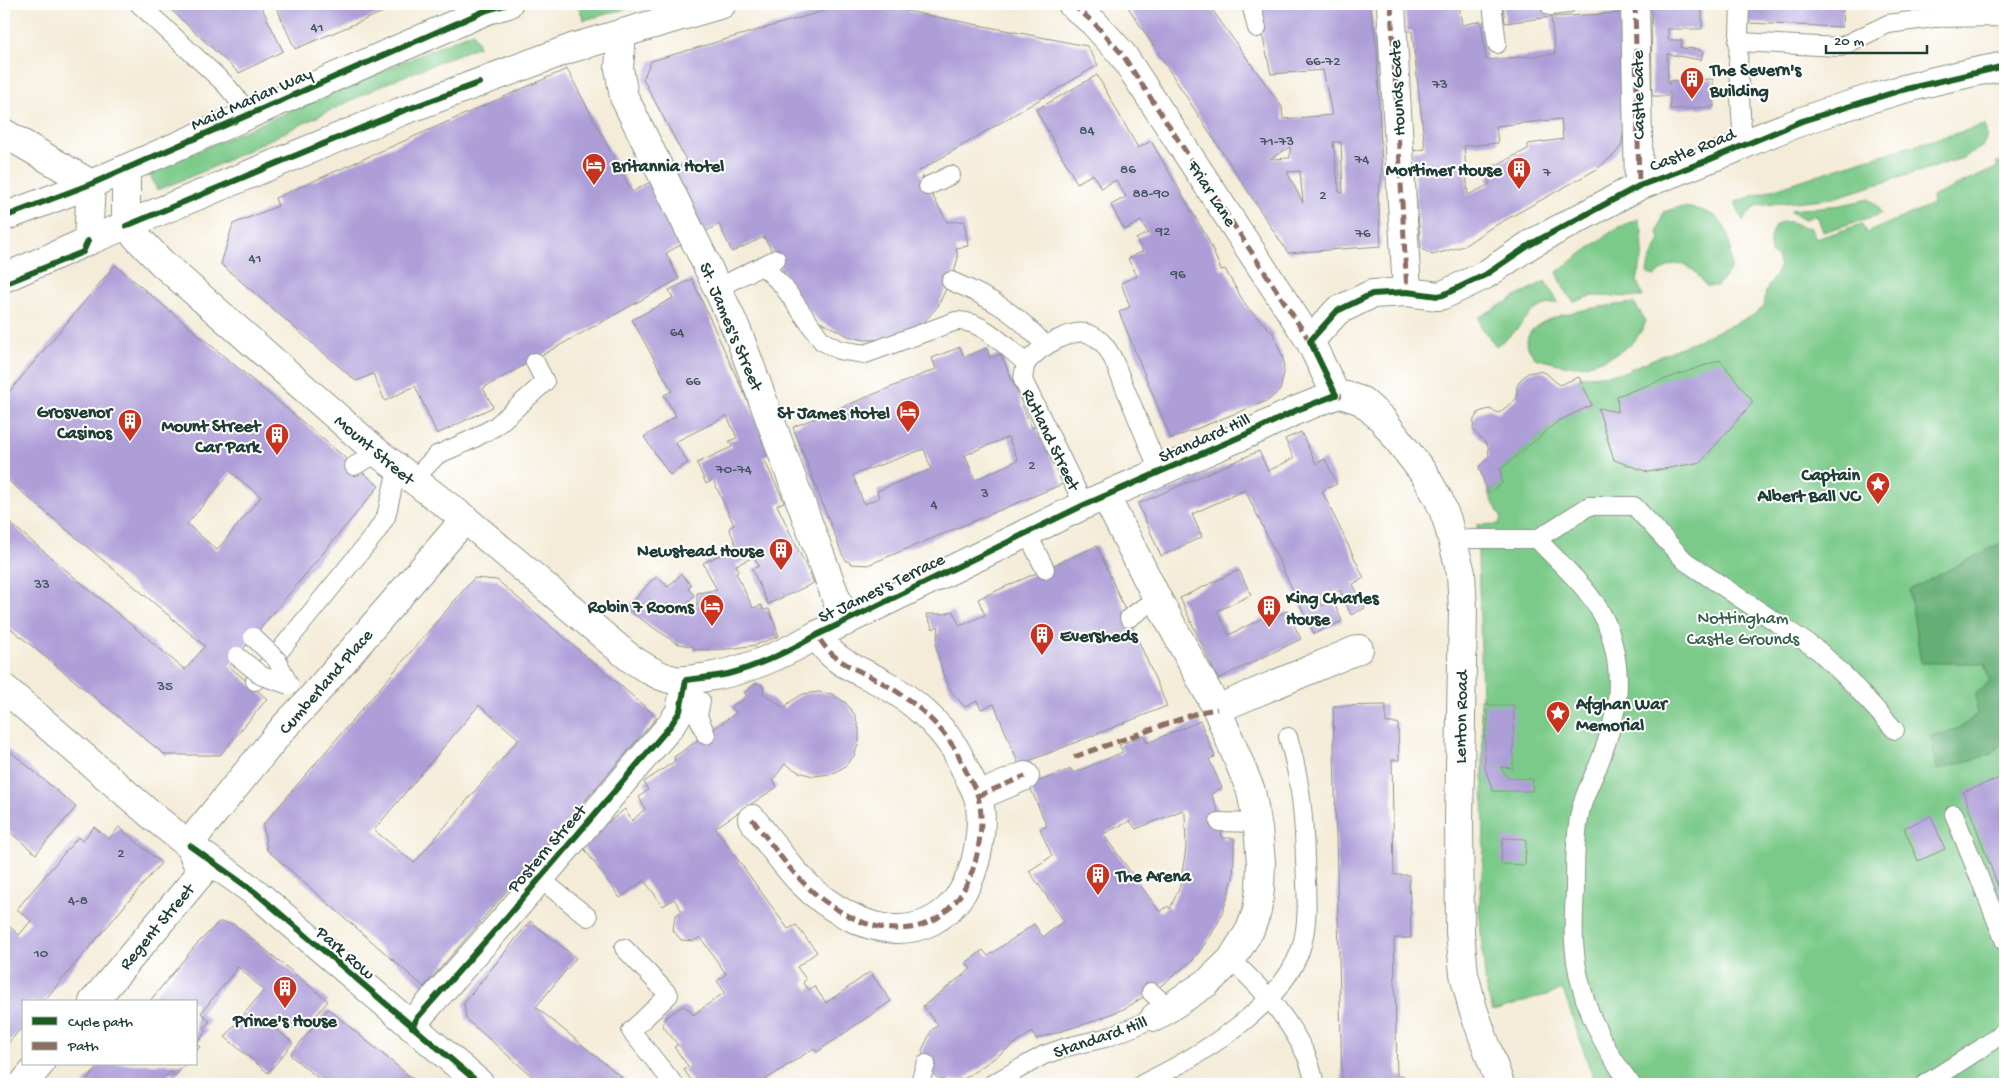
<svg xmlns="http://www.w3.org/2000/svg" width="2009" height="1088" font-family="'Gochi Hand',sans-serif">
<rect width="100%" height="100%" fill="#fff"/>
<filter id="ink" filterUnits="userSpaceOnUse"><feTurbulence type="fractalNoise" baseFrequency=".02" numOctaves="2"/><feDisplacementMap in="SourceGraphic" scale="10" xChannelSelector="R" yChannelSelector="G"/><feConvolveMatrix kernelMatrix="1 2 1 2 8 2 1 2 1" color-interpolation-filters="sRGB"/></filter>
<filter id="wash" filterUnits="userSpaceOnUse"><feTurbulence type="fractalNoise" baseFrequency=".0096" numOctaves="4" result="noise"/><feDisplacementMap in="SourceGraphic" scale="20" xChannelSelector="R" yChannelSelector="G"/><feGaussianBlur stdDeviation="1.12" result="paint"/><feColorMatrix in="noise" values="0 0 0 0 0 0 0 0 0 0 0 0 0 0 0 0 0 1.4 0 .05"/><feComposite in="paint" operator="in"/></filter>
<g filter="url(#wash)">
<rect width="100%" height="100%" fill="#f4ecd8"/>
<g fill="#7cca8a" stroke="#4e845f">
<polygon points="585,4 645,4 584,20 578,6"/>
<polygon points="473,32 479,46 387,83 209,169 157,190 149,172"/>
<polygon points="1985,125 1987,136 1983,146 1963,158 1833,198 1755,206 1743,221 1735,202 1860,161"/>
<path d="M 2005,161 L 2005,1083 L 2003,1084 L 1595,1084 L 1563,990 L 1493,1011 L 1486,989 L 1479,909 L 1484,850 L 1481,649 L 1477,525 L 1499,524 L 1501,517 L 1488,493 L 1502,483 L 1500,470 L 1558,421 L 1591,405 L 1579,377 L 1621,373 L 1752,316 L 1764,307 L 1766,291 L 1780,267 L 1777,257 L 1771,253 C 1766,228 1780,212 1803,228 L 1810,227 L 1816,239 L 1862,224 L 1866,233 L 1933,204 L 1932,197 L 1998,167 L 1996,163 Z"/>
<polygon points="1869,199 1878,207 1881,214 1823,232 1817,215 1805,219 1792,213 1791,210 1841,205"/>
<path d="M 1680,207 C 1725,210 1731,228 1731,270 L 1717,286 L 1706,286 C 1698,274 1688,260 1671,265 C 1666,267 1659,273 1654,276 L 1647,273 L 1649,262 L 1660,240 L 1658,232 L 1663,212 Z"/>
<polygon points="1638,219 1642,231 1643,253 1637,281 1643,297 1592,296 1574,302 1566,293 1557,272 1615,229"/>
<path d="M 1545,281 L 1558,302 C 1530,307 1530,316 1512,334 C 1508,338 1501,342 1496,346 L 1480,326 L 1479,317 Z"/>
<path d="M 1634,303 L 1646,321 C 1638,342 1624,351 1604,359 C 1598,361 1591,364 1585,365 C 1570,368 1549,362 1535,358 C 1532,354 1528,349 1527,344 C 1524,312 1611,306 1634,303 Z"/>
</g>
<polygon fill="#65ae76" stroke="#427655" points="2005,541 2005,740 1992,754 1937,770 1931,736 1960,728 1977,714 1976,693 1990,682 1984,663 1921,663 1909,590"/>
<g id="blocks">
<g fill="#ad9ed8" fill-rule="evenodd">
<polygon points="165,4 260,4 283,51 239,73"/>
<polygon points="275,4 402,4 295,49"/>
<polygon points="848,4 870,4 1087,46 1098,65 919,171 947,222 964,221 968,246 956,248 958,258 954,272 938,306 926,320 907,331 884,339 865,340 848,336 819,321 799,299 764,237 732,252 719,224 666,253 679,279 483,388 493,407 437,434 415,386 385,401 373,374 356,381 221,264 233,224 278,206 275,198 567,69 632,192 687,162 643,79 651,61"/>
<path d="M 1126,4 L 1208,4 L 1282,107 L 1283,119 L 1332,115 L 1323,70 L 1271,74 L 1256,7 L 1269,4 L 1370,4 L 1377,50 L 1382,174 L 1378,194 L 1381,246 L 1288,253 ZM 1333,142 L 1341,142 L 1343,193 L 1339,192 ZM 1290,147 L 1290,158 L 1270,159 ZM 1300,171 L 1303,203 L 1287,172 Z"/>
<path d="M 1404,4 L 1459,4 L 1462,25 L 1481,21 L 1486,60 L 1555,54 L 1551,17 L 1621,13 L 1624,131 L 1621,146 L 1615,154 L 1597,169 L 1489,229 L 1464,246 L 1432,255 L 1421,248 L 1412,151 L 1425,149 L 1412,31 L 1407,31 ZM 1561,119 L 1563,139 L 1528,144 L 1528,149 L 1492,167 L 1496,173 L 1487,177 L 1490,184 L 1468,195 L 1464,146 L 1498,143 L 1496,126 Z"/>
<polygon points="1503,4 1550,4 1551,17 1505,23"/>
<polygon points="1651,4 1702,4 1702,29 1668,29 1668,40 1682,40 1681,48 1697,49 1703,52 1701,60 1667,54 1668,84 1670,84 1669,81 1713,79 1714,107 1670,109 1670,93 1668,93 1668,96 1652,96"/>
<polygon points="1748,4 1843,4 1842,27 1748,23"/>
<polygon points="1912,4 2005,4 2005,9 1912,5"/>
<polygon points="1097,75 1138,148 1151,141 1208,239 1221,270 1225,269 1246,306 1273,333 1283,358 1284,373 1280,390 1269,400 1171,439 1119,312 1130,307 1121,283 1137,276 1128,259 1143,251 1136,239 1148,233 1141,221 1125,230 1119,220 1111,205 1126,197 1116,180 1101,188 1093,174 1077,183 1036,110"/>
<path d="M 115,265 L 379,486 L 229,666 L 267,699 L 220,755 L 165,755 L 4,623 L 4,518 L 185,670 L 205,646 L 4,477 L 4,398 ZM 231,472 L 261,497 L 217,550 L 187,524 Z"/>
<polygon points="692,279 771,453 763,457 784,502 777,505 814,583 768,604 752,569 759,566 754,557 736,565 739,571 736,573 753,608 762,605 763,610 769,609 779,636 756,645 728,649 694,650 694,647 676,643 626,609 650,582 657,577 668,587 681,574 691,585 688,588 694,595 686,606 697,605 697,593 717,590 703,563 737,547 729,528 734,525 713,480 706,484 697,463 732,447 729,441 737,438 727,416 675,442 688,463 670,475 644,437 676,416 664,395 672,391 632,320 673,298 669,290"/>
<path d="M 960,347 L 964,357 L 987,348 L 990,358 L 1001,354 L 1032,428 L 1036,426 L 1063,484 L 868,565 L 852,564 L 846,560 L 842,554 L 793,427 L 936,369 L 932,358 ZM 1008,437 L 1018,460 L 975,480 L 965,455 ZM 924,449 L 931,469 L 877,491 L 879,498 L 864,504 L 853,475 Z"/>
<polygon points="1720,360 1753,402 1701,462 1648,472 1614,460 1598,408 1618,412 1617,396"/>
<polygon points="1538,371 1546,373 1559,385 1579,377 1592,405 1558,421 1500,470 1502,483 1488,493 1479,467 1489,456 1488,446 1473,430 1474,419 1479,412 1489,409 1499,413 1517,398 1517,386 1521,379 1528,373"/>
<polygon points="1301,432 1316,464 1325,459 1337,484 1322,491 1364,578 1353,584 1365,608 1351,615 1340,590 1319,600 1322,606 1333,601 1342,621 1314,634 1245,490 1192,514 1202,537 1161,556 1138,504 1259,451 1268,471 1294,458 1285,439"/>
<polygon points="1097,546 1167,706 1019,765 994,704 981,709 977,701 965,707 951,691 943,674 936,647 939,626 933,629 926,614 945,614 953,611 960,626 985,615 978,599"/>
<polygon points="1239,570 1251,595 1217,611 1229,635 1263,618 1265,622 1287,611 1301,639 1218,679 1180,598"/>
<path d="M 474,578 L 497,580 L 657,717 L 424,987 L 267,850 L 263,825 ZM 479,705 L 519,739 L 414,863 L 374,830 Z"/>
<polygon points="756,683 762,685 764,689 763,693 784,708 790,702 803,694 818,692 832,694 846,703 855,715 859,729 859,742 854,756 844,767 832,774 813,776 799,772 785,764 773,780 777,787 715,828 788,929 796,925 817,952 797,967 806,979 803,983 809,990 814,986 826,1003 870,972 891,1001 817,1052 814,1048 759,1084 694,1084 684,1070 688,1066 674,1047 678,1045 662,1025 665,1018 683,1006 689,1009 693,1015 725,992 717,981 726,974 700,937 694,941 681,940 673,930 675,916 682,911 674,899 663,906 644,880 620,898 581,844 625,809 632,821 645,809 639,797 648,790 644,782 675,761 674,757 736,713 731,706 741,701 747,695 744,693"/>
<polygon points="1386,705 1386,723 1398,723 1399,760 1392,760 1394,875 1409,875 1411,938 1394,938 1397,1076 1404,1076 1404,1084 1342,1084 1333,706"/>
<polygon points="1485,705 1514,705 1513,768 1500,767 1508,778 1533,779 1532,791 1493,791 1485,768"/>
<path d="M 1200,721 L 1215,757 L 1209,759 L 1222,788 L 1211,794 L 1217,808 L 1222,838 L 1234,838 L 1234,856 L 1233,879 L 1221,917 L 1210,937 L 1193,960 L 1162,985 L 1126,1008 L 1091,1022 L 1036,1039 L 1032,1032 L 964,1079 L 946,1082 L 935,1076 L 926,1064 L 922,1050 L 932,1030 L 938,1025 L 923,1006 L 971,969 L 966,963 L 983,950 L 988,956 L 1034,924 L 1043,937 L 1064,921 L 1029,871 L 1052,856 L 1040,829 L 1047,826 L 1029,785 L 1071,769 L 1074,773 L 1123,752 L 1119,745 L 1144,735 L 1147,743 ZM 1183,810 L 1185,814 L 1186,848 L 1180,886 L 1170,909 L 1168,906 L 1160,912 L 1103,834 L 1130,821 L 1136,829 Z"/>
<polygon points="4,746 76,807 36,854 4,827"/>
<polygon points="2005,776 2005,905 1963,792"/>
<polygon points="1931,816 1945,849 1918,861 1904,828"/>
<polygon points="94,827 109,839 119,827 161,863 43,1002 24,1002 24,1025 4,1048 4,933 9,926 19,935 31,921 17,909 78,837 82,841"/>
<polygon points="1503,838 1526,839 1525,865 1501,864"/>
<polygon points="530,921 576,958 536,1007 630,1084 541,1084 466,1019 464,1003"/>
<polygon points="219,922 233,924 239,928 328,1001 308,1025 301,1020 292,1029 278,1017 271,1025 293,1043 268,1073 225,1037 264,990 238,967 201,1013 210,1021 204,1028 207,1031 196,1044 200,1047 196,1051 196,1002 149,1002 195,946"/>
<polygon points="328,1009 419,1084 325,1084 290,1055"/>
<polygon points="101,1064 185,1064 175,1076 170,1072 159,1084 83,1084"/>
</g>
</g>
</g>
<g filter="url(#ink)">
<use href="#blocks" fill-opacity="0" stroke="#8a9486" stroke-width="1"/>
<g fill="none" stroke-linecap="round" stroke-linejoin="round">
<defs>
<g id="service">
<polyline points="139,4 225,84 251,115"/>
<polyline points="1251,4 1257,28"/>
<polyline points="1492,4 1497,44"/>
<polyline points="1740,4 1738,66 1743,145"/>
<polyline points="1550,6 1567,4"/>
<polyline points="1738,42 1840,47 1888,24 1933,18 2005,17"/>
<polyline points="928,186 951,175"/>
<path d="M 763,266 L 783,286 L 822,341 L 839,350 L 865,354 L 956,321 C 982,319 1007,348 1026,363"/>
<path d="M 951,281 C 991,298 1015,312 1045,345"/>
<polyline points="717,288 776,259"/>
<polyline points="354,466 378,453"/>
<polyline points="413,480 437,455 473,439 496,426 545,382 535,362"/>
<path d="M 1084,505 L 1023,380 C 1024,374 1024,366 1028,361 C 1039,348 1072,327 1089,334 C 1102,339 1107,348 1113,359 L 1160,473"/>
<polyline points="1027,533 1045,569"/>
<path d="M 1453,539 L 1537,539 C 1562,566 1598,596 1609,630 C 1626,681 1617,717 1598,766 C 1592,779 1585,794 1581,808 C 1575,835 1575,863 1575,890 C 1574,908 1573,926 1574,943 C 1577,994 1600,1045 1631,1084"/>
<polyline points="1537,539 1589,506 1634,506 1685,561 1819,651 1850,681 1895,730"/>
<polyline points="1129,618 1157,598"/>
<polyline points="255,681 375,534 386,517 397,469"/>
<polyline points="682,697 701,701 698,716 706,735"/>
<polyline points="1954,814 2005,942"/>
<polyline points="1219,822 1257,823"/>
<polyline points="539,878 588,917"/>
<polyline points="624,948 669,995 631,1031 674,1084"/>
<path d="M 1231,960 C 1260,986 1287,1016 1304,1051 C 1310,1061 1312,1073 1315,1084"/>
<polyline points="1151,992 1169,1008"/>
<polyline points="919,1084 926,1064"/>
<polyline points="992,1084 1044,1055 1067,1047 1105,1038 1136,1026 1155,1017"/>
<path d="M 1142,1084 C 1196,1058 1279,1009 1300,951 C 1310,923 1306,889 1305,860 C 1304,816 1301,780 1288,737"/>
<polyline points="1925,1084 1982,1048 2005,1031"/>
</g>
<g id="pedestrian">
<polyline points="1639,186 1729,151"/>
<polyline points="978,796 1025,776"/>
<path d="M 752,819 C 782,857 802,892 847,915 C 910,949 966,919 978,849 C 981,832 983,814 978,797 C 976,789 970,780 967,773 C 962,764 959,754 953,746 C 937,722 911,699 886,685 C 858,668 835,666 817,635"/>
</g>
<g id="minor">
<polyline points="1391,4 1407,292"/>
<polyline points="622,33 619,68 624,97 703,257 738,333 845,622"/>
<path d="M 1729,151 C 1812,113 1916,82 2005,66"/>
<path d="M 126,169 L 126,226 L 162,263 L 378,453 L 465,519 L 630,658 C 643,666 659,678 675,680 C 683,682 693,679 702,678 C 744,672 780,656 817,635 L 1084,505 L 1258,429 L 1297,410 L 1336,395 L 1310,341 L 1122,54 L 1094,23 L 1072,4"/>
<polyline points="1310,341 1337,311 1372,294 1407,292 1438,296 1443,295 1485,275 1531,244 1639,186 1635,4"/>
<polyline points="1106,497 1157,598 1217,709 1251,791 1258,828 1261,862 1260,889 1257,911 1250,930 1231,960 1208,982 1155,1017"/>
<polyline points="4,688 150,814 190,846 256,893 480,1084"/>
<polyline points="1217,709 1359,649"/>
<polyline points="190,846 199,831 285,726 308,702 465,519"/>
<polyline points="93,1002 201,873 190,846"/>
<polyline points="412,1027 418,1017 506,918 671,725 680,711 686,680"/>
<polyline points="23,1084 40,1064"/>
</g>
<g id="tertiary">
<polyline points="4,133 91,184 88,241"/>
<polyline points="1347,396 1362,401 1382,419 1425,475 1439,500 1447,520 1461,573 1463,610 1459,821 1460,932 1464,974 1473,1009 1500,1084"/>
</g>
<g id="primary">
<polyline points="4,217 91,184 487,10 508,4"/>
<polyline points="4,278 88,241 400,112 572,48 722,4"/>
</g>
</defs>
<use href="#service" stroke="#8a9486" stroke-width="20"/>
<use href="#pedestrian" stroke="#8a9486" stroke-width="30"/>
<use href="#minor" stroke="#8a9486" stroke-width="30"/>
<use href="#tertiary" stroke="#8a9486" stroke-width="30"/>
<use href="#primary" stroke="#8a9486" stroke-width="30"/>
<use href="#service" stroke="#fff" stroke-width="18"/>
<use href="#pedestrian" stroke="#fff" stroke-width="28"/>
<use href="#minor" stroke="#fff" stroke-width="28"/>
<use href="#tertiary" stroke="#fff" stroke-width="28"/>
<use href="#primary" stroke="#fff" stroke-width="28"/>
<defs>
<g id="service-bridge">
<polyline points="253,637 277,660 289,685"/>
<polyline points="237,656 262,676 289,685"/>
</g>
</defs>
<use href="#service-bridge" stroke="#8a9486" stroke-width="20" stroke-linecap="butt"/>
<use href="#service-bridge" stroke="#fff" stroke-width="18"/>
<g stroke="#8d6e63" stroke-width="5" stroke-dasharray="10 5" stroke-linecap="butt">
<polyline points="1072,4 1094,23 1122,54 1311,343"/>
<polyline points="1391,4 1407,292"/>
<polyline points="1635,4 1639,186"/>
<polyline points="1332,396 1347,396"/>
<polyline points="1074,757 1200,712 1217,709"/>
<polyline points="978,796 1025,776"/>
<path d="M 752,819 C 782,857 802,892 847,915 C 910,949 966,919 978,849 C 981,832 983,814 978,797 C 976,789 970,780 967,773 C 962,764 959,754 953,746 C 937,722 911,699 886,685 C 858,668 835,666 817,635"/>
</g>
<defs>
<g id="cycleway">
<polyline points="4,217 91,184 487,10 508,4"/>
<polyline points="126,226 400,112 479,83"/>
<polyline points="4,284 83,252 88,241"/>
<polyline points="190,846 256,893 480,1084"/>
<path d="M 412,1027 L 418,1017 L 506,918 L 671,725 L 680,711 L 686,680 C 700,678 715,677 728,674 C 760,666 789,651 817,635 L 1084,505 L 1258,429 L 1297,410 L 1336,395 L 1310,341 L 1337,311 L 1372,294 L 1407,292 L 1438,296 L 1443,295 L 1485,275 L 1531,244 L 1639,186 L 1706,161 L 1802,121 L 1902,90 L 2005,66"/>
</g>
</defs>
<use href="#cycleway" stroke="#fff" stroke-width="9"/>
<use href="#cycleway" stroke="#1b5e20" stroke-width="6"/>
</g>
</g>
<defs>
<symbol id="building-pin" viewBox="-11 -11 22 30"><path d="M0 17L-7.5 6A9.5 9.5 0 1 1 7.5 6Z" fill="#c8321e" stroke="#fff"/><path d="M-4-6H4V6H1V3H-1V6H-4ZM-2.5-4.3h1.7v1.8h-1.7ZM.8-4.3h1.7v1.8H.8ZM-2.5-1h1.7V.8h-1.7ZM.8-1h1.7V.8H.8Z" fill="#fff"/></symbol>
<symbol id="hotel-pin" viewBox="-11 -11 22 30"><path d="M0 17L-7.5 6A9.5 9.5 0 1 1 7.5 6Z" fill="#c8321e" stroke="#fff"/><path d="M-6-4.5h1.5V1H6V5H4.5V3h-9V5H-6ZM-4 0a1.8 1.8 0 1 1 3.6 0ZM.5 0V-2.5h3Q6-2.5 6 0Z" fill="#fff"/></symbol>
<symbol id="sight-pin" viewBox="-11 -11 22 30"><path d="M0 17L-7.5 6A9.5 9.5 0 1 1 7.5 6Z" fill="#c8321e" stroke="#fff"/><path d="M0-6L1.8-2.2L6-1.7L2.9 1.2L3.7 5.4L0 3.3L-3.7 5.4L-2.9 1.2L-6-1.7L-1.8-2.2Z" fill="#fff"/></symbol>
</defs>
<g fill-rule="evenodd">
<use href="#building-pin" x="1678" y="65" width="28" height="38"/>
<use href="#hotel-pin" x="580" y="151" width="28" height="38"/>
<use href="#building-pin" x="1505" y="155" width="28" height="38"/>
<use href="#hotel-pin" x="894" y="398" width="28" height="38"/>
<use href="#building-pin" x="116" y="407" width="28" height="38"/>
<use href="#building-pin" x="263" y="421" width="28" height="38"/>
<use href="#sight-pin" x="1864" y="470" width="28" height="38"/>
<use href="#building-pin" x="767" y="536" width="28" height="38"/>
<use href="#hotel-pin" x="698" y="592" width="28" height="38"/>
<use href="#building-pin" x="1255" y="593" width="28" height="38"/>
<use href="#building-pin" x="1028" y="621" width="28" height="38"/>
<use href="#sight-pin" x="1544" y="699" width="28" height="38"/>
<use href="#building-pin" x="1084" y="861" width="28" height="38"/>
<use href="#building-pin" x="271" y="974" width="28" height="38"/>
</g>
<g text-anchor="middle" stroke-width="4" stroke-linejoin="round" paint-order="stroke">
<g font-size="15" fill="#42555d">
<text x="317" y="31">41</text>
<text x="1323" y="65">66-72</text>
<text x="1440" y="88">73</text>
<text x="1087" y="134">84</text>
<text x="1277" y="145">71-73</text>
<text x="1362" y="163">74</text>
<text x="1128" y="173">86</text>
<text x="1547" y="176">7</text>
<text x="1151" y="197">88-90</text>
<text x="1323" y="199">2</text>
<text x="1163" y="235">92</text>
<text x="1363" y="237">76</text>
<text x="255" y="262">41</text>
<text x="1178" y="278">96</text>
<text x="677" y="336">64</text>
<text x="693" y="385">66</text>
<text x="1032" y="469">2</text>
<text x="734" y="473">70-74</text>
<text x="985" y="497">3</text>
<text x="934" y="508">4</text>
<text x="42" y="588">33</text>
<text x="165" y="690">35</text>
<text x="121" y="857">2</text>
<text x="78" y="904">4-8</text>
<text x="41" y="957">10</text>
</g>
<g font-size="18" font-weight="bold" fill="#1f3d34" stroke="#fff" text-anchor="end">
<text x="1710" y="75" text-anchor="start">The Severn's<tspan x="1710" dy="21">Building</tspan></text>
<text x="612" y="171" text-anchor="start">Britannia Hotel</text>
<text x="1502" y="175">Mortimer House</text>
<text x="112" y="417">Grosvenor<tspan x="112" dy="21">Casinos</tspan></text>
<text x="890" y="418">St James Hotel</text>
<text x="260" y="431">Mount Street<tspan x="260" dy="21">Car Park</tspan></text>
<text x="1860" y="480">Captain<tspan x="1860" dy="21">Albert Ball VC</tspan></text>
<text x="764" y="556">Newstead House</text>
<text x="1286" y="603" text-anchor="start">King Charles<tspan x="1286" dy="21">House</tspan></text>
<text x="694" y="612">Robin 7 Rooms</text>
<text x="1060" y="641" text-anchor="start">Eversheds</text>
<text x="1576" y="709" text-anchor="start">Afghan War<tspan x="1576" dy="21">Memorial</tspan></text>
<text x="1116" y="881" text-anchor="start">The Arena</text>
<text x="285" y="1026" text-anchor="middle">Prince's House</text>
</g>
<g font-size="18" fill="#1f3d34" stroke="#fff">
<text transform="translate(1396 88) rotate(-93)" y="6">Hounds Gate</text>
<text transform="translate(1637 95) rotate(-91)" y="6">Castle Gate</text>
<text transform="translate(251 98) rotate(-24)" y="6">Maid Marian Way</text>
<text transform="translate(1692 149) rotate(-22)" y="6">Castle Road</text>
<text transform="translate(1213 193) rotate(57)" y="6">Friar Lane</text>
<text transform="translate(732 326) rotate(67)" y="6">St. James's Street</text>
<text transform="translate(1204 437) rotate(-24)" y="6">Standard Hill</text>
<text transform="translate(1052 439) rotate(64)" y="6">Rutland Street</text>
<text transform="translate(375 449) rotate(40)" y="6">Mount Street</text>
<text transform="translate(881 587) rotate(-26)" y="6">St James's Terrace</text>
<text transform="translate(325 681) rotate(-49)" y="6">Cumberland Place</text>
<text transform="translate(1460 717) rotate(-89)" y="6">Lenton Road</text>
<text transform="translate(546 848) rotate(-49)" y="6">Postern Street</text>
<text transform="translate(156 926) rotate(-50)" y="6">Regent Street</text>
<text transform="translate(346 952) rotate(41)" y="6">Park Row</text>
<text transform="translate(1100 1036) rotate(-19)" y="6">Standard Hill</text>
</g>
<g font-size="18" fill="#36604a" stroke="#fff">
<text x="1743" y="623">Nottingham<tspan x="1743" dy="21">Castle Grounds</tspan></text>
</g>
</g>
<rect width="2009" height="1088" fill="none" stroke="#fff" stroke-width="20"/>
<rect x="22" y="1000" width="175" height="65" fill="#ffffff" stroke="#a5b1ae"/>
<rect x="32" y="1017" width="25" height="8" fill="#1b5e20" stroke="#a5b1ae"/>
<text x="68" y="1026" font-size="15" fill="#1f3d34">Cycle path</text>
<rect x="32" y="1042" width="25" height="8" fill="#8d6e63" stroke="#a5b1ae"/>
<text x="68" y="1050" font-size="15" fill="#1f3d34">Path</text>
<path d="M1826 45v8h101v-8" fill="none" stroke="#1f3d34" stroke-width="2.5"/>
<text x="1834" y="45" font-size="15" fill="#1f3d34" stroke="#ffffff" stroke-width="4" paint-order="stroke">20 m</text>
</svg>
